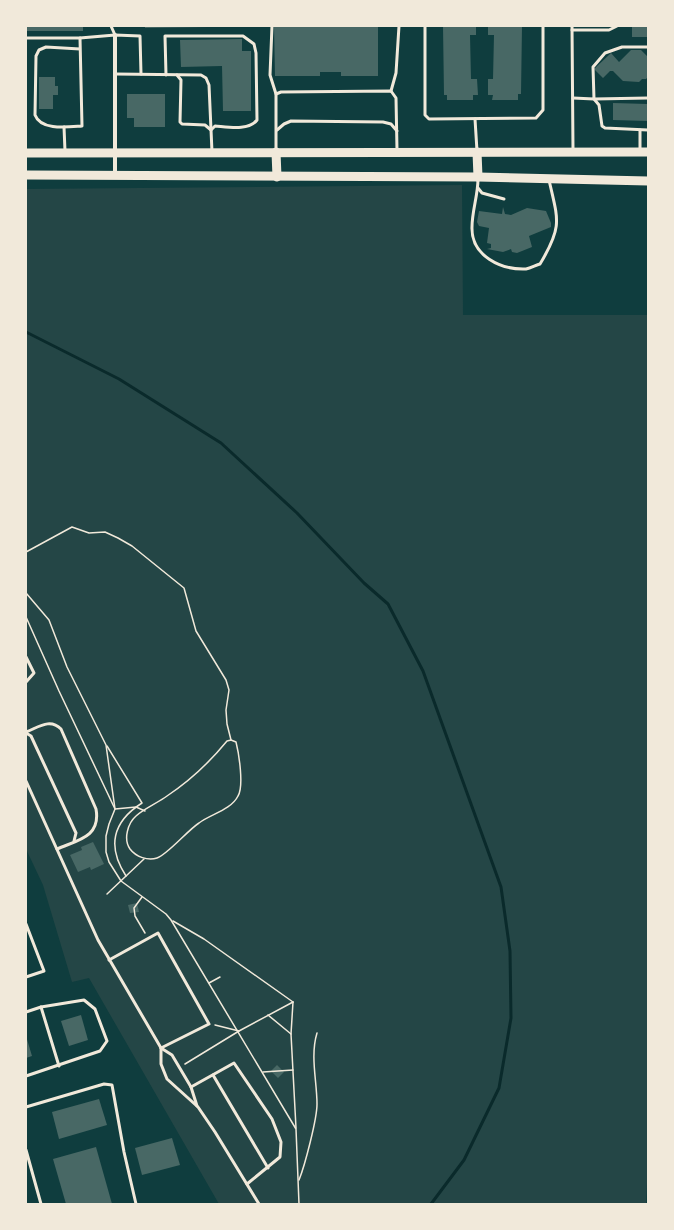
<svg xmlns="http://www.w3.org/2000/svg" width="674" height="1230" font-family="'Libre Baskerville',serif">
<rect width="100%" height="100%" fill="#0f3d3e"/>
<polygon fill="#244646" points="462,185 463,315 648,315 648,1162 646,1204 219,1204 89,978 72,982 43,885 26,849 26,189"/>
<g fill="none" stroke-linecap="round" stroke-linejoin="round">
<polyline stroke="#0a2a2b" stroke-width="3" points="26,332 119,379 221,443 297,513 364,583 388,604 423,671 501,887 510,951 511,1018 499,1088 464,1160 431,1204"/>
</g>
<g fill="#486865">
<rect x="26" y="26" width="57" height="5"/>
<polygon points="145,26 208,26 208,27 145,28"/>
<polygon points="274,26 378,26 378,76 341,76 341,72 320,72 320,76 275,76"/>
<polygon points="443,26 476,26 476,35 470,35 471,79 477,79 478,95 473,95 473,100 447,100 447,95 444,95"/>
<polygon points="488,26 522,26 521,94 518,94 518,100 492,100 493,95 488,95 488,79 493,79 494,35 488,35"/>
<rect x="632" y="26" width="16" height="11"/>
<polygon points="242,39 242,51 251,51 251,111 223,111 222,66 181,67 180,40"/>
<polygon points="631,50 641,50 648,57 648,77 646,79 642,79 639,82 623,81 613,71 610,71 603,78 594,69 611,53 619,62"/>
<polygon points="39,77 55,77 55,86 58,86 58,95 53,95 53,109 39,109"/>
<polygon points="127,94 165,94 165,127 134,127 134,118 127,118"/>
<polygon points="613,103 648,104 648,121 613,120"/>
<polygon points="503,207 505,214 511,215 527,208 546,211 551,223 551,227 529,236 532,247 517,253 512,252 511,249 503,252 487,249 491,248 491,244 487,243 489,228 479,226 477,222 479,211 502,214"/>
<polygon points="93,842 104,864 91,870 90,867 78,872 70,855 82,850 81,847"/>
<polygon points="137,903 139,912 130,913 128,905"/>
<polygon points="81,1015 88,1040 69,1046 61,1021"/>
<polygon points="26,1036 32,1056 26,1058"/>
<polygon points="277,1065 284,1072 278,1078 271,1071"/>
<polygon points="99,1099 107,1125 59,1139 52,1112"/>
<polygon points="172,1138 180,1165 142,1175 135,1148"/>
<polygon points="96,1147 112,1204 66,1204 53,1159"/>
</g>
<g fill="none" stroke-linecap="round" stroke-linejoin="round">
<g stroke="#f1e9da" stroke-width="1.5">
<polyline points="26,552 72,527 89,533 105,532 118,538 132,546 184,588 196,631 226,680 229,690 226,710 227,724 231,740"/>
<polyline points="26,593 49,620 67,667 106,745 115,809 109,824 106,836 106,852 109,862 121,881 166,914 171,920 296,1129 299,1204"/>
<polyline points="26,617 59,691 115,809 136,807 145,811"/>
<path d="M 231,740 L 236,742 C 239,754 244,786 238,796 C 231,810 211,814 199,823 C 188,830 167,855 157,858 C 148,861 136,857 130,849 C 123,839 128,823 136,816 C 142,810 159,802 167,796 C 191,780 209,763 227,741 Z"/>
<path d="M 107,746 L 142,803 C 112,822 107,847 126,876"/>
<polyline points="107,894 144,859"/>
<polyline points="142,897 134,908 135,916 145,933"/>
<polyline points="173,921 204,939 293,1002"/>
<polyline points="209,983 220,977"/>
<polyline points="293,1002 291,1034 296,1128"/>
<polyline points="268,1015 291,1034"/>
<polyline points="215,1025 239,1031"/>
<polyline points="185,1064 239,1031 293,1002"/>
<polyline points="263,1072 293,1070"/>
<path d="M 299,1180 C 305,1165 317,1119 317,1104 C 317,1081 310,1056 317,1033"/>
</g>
<g stroke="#f1e9da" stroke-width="3">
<polyline points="111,26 115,35"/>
<polyline points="272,26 270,75 276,94 276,150"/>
<polyline points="425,26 425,115 429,119 536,118 543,110 543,26"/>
<polyline points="572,26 573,150"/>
<polyline points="572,30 609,30 617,26"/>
<path d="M 26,38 L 80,38 L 82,126 C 68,127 41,131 35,115 L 36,56 L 39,50 L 46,47 L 80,49"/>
<polyline points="80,38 115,35 140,36 141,74"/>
<polyline points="115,74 201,75 206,78 209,85 212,152"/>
<path d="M 166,75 L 165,36 L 243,36 L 254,44 L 256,53 L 257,120 C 249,131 228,127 215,126 L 211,130 L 205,125 L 182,124 L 180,122 L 181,80 L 177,75"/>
<polyline points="391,91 396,73 399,26"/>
<polyline points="276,94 281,92 391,91 396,98 397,150"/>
<polyline points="573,98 594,99 593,67 605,53 622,47 648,47"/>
<polyline points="648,98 594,99 599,105 602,126 605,128 648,130"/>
<polyline points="475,119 477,151"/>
<polyline points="64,127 65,151"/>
<polyline points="277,130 284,124 291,121 383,122 391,124 397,131"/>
<polyline points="640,130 640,150"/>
<path d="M 478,179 C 478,195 472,211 472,227 C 471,256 501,270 526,269 C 531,268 536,265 540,264 C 563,226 558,220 549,180"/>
<polyline points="478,188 482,193 504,199"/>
<polyline points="26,657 34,673 26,682"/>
<path d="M 26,732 C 39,727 50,718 61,729 L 96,809 C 101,837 78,840 57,849"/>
<polyline points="26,733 31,736 76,833 74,841"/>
<polyline points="26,781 98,940 161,1048 161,1064 167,1079 198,1107 215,1132 259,1204"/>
<polyline points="26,924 44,971 26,977"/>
<polyline points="109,960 158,933 209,1024 161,1048"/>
<polyline points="41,1007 59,1066"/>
<polyline points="26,1012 41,1007 84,1000 95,1009 107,1041 100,1051 26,1076"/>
<polyline points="161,1048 172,1055 191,1087 197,1106"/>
<polyline points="213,1075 268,1168"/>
<polyline points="191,1087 234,1063 272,1119 281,1142 280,1157 247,1184"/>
<polyline points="26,1107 104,1084 112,1085 124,1152 136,1204"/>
<polyline points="26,1150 41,1204"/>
</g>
<polyline stroke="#f1e9da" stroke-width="4" points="115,35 115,174"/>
<g stroke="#f1e9da" stroke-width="9">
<polyline points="276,152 277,177"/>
<polyline points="477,152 478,177"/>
<polyline points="26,153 648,152"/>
<polyline points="26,175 478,177 648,181"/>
</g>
</g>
<rect width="674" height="1230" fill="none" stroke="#f1e9da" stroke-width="54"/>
</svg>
